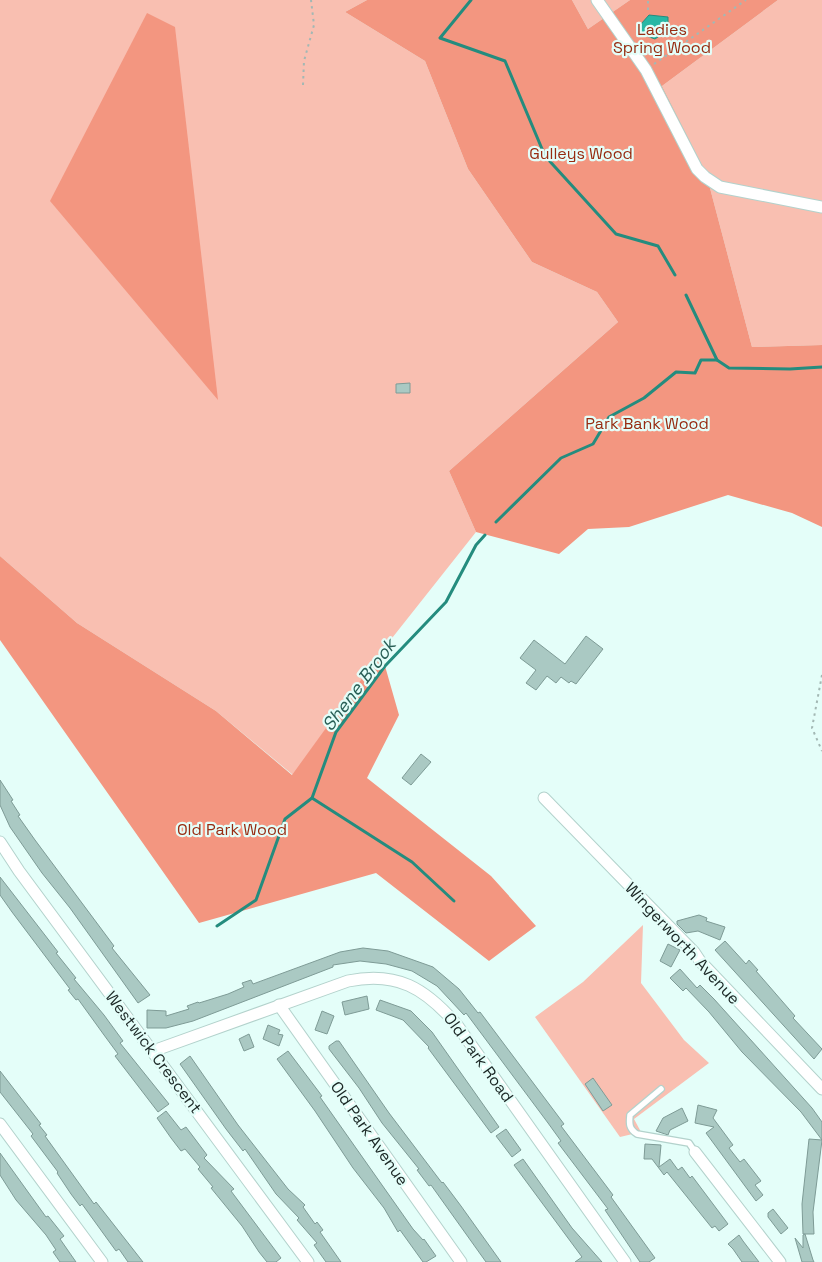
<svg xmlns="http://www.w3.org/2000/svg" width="822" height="1262" font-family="'Space Grotesk',sans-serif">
<rect width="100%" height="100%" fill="#e4fef9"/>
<g fill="#f9bfb1">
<polygon points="0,0 367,0 345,12 425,61 468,169 532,262 597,292 618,322 449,471 476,532 381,652 293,775 216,711 77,623 0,556"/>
<polygon points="572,0 630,0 588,29"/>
<polygon points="778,0 822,0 822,345 752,347 706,173 662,86"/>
<polygon points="643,925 641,983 684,1040 709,1063 634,1119 641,1132 620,1137 535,1017 583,982"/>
</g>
<g fill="#f39680">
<polygon points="367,0 572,0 588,29 630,0 778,0 662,86 706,173 752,347 822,345 822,527 792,513 728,495 629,527 588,529 559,554 476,532 449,471 618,322 597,292 532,262 468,169 425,61 345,12"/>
<polygon points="147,13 175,27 218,400 50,201"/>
<polygon points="0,556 77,623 216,711 292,775 381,652 399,715 367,778 491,876 536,926 489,961 376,873 199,923 0,640"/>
</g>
<polygon fill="#28b7a5" stroke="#248c7e" points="649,15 668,17 668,30 655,39 641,34 641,24"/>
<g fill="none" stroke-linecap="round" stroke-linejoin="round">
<g stroke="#248c7e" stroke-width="3">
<polyline points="471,0 440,38 505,61 545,156 616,234 658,246 675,275"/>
<polyline points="686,295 717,360 729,368 790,369 822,367"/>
<polyline points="496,522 561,458 593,444 609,417 644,398 676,372 695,373 701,360 717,360"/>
<polyline points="312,798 412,862 454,901"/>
<polyline points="217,926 256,900 285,819 312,798 336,732 385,666 446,602 476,545 485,535"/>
</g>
</g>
<g fill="#aac9c3" stroke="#7e9b96">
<polygon points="410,383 410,393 396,393 396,384"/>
<polygon points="586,636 603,649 576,684 571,681 569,683 561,677 556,683 547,676 536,690 526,683 536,670 520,658 534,640 565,664"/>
<polygon points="421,754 431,762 411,785 402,778"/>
<polygon points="0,780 13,800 11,801 20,815 18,816 35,840 114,946 112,948 150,995 138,1003 70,908 42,873 10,827 0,805"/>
<polygon points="0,877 58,952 56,953 76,978 74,979 104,1015 123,1041 120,1043 169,1104 158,1112 115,1056 118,1054 104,1035 78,999 76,1000 68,990 70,989 12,912 0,895"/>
<polygon points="699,915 707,918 706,921 725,927 720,940 698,931 686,933 677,924 677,921"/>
<polygon points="725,941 746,964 749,960 758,970 756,971 795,1016 793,1018 822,1049 814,1059 715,950"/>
<polygon points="668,944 680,950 671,967 660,961"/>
<polygon points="363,948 388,951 433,967 459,989 478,1013 480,1012 564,1124 561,1126 613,1195 611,1197 655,1258 649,1262 640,1262 605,1210 608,1209 558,1143 561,1141 548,1123 466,1013 464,1015 437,986 412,971 386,964 360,961 333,965 333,967 193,1021 166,1028 147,1028 147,1010 166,1011 166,1016 189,1009 187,1006 198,1002 199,1003 228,994 244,987 242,983 251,980 253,984 340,952"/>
<polygon points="680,969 697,988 700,985 714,999 812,1108 822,1122 822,1140 801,1112 742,1052 709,1012 686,988 683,991 670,978"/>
<polygon points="367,996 369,1009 345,1015 342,1002"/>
<polygon points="380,1000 411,1011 432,1032 499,1127 491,1133 428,1048 429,1047 403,1020 376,1010"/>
<polygon points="322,1011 334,1016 327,1034 315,1030"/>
<polygon points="268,1025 280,1030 278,1034 283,1035 279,1046 263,1039"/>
<polygon points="249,1034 254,1047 244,1051 239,1039"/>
<polygon points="336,1041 339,1041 389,1113 442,1183 443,1182 461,1206 501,1262 486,1262 431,1185 429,1186 417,1170 419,1169 382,1123 359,1088 329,1049 329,1046"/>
<polygon points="288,1051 322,1096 320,1097 413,1229 423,1240 424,1239 436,1256 426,1262 423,1262 400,1230 398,1232 384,1208 353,1168 315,1111 277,1059"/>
<polygon points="190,1056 238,1125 288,1189 305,1205 303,1207 315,1224 317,1222 323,1230 320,1232 341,1262 326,1262 314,1245 317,1243 297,1220 299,1218 276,1194 245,1149 243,1151 226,1129 180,1064"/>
<polygon points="0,1071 41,1124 39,1125 47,1135 45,1136 94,1204 96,1202 143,1262 128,1262 119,1249 116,1251 82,1204 80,1206 71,1194 57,1173 58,1172 31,1136 33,1134 0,1092"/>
<polygon points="593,1078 612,1105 603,1111 585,1084"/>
<polygon points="698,1105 717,1110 713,1118 733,1145 729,1148 740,1162 744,1159 761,1181 755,1185 763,1195 756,1201 706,1133 714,1127 695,1123"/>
<polygon points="682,1108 688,1121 670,1130 668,1135 656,1131 663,1118"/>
<polygon points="166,1111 181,1130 186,1127 207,1155 204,1158 234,1189 231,1191 281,1258 276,1262 267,1262 259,1252 242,1226 211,1188 213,1187 198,1169 200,1167 185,1149 181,1151 171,1138 157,1118"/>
<polygon points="506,1129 521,1150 512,1157 496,1136"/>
<polygon points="809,1139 822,1140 813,1212 814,1234 803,1234 802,1204"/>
<polygon points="645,1144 661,1145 659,1167 670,1159 678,1170 682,1167 690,1178 692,1176 728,1224 719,1231 715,1226 712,1228 667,1172 664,1175 652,1159 644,1159"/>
<polygon points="0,1153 46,1217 48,1216 64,1236 60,1239 76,1262 60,1262 53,1252 56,1250 46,1235 16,1200 0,1175"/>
<polygon points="523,1159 572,1228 602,1262 575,1262 582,1257 514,1165"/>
<polygon points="773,1209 788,1228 781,1234 768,1217 768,1213"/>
<polygon points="805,1234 813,1260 814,1262 802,1262 795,1238 803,1248 803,1235"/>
<polygon points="739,1235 743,1241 759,1262 742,1262 733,1249 728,1244"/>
</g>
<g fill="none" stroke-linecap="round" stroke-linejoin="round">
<defs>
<path id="lane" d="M 661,1089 L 630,1115 C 629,1124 629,1129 637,1134 L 689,1143 L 695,1152"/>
<g id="street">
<polyline points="597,0 646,70 697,169 705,177 720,187 822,207"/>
<polyline points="544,798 694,952 700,961 822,1089"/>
<polyline points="0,842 19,871 308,1262"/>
<polyline points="279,1005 461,1262"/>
<path d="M 153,1051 L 348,981 C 397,971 425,988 457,1025 L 625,1262"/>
<polyline points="0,1124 102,1262"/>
<polyline points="695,1152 780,1262"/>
</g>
</defs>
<use href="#lane" stroke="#b3d2cc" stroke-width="8"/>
<use href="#street" stroke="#b3d2cc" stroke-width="13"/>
<g stroke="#a3b8b4" stroke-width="2" stroke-dasharray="2.5 4" stroke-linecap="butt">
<polyline points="648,10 648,0"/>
<polyline points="654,64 746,0"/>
<polyline points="303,85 304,61 314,25 311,0"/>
<polyline points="822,675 812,728 822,751"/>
</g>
<use href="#lane" stroke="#fff" stroke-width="5.5"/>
<use href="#street" stroke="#fff" stroke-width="11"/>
</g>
<g text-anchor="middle" stroke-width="4.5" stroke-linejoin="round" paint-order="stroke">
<g font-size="16" fill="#972c11" stroke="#e4fef9">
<text x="662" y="35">Ladies<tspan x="662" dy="18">Spring Wood</tspan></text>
<text x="581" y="159">Gulleys Wood</text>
<text x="647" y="429">Park Bank Wood</text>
<text x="232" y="835">Old Park Wood</text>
</g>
<g font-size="16" fill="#1a2624" stroke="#e4fef9">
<text transform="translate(683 943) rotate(47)" y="6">Wingerworth Avenue</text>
<text transform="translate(154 1052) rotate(53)" y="6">Westwick Crescent</text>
<text transform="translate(479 1057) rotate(54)" y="6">Old Park Road</text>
<text transform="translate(370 1133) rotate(55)" y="6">Old Park Avenue</text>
</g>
<g font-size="18" font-style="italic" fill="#295f56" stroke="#e4fef9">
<text transform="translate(359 685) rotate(-53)" y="6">Shene Brook</text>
</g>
</g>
</svg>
